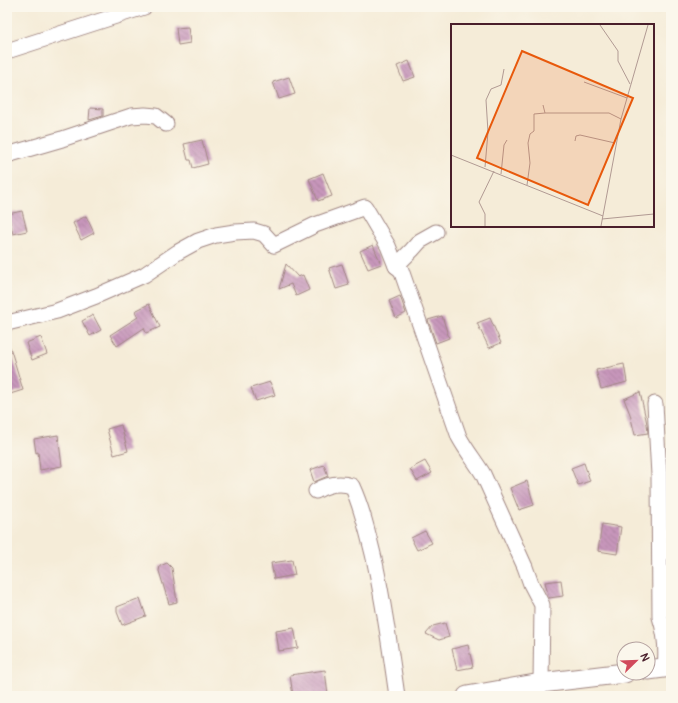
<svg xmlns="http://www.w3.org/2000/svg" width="678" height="703" font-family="Pangolin,sans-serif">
<defs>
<pattern id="building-back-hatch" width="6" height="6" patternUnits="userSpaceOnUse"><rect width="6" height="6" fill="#c796bb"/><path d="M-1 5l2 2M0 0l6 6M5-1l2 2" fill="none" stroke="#a47a98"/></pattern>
</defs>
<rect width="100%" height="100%" fill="#fbf7ec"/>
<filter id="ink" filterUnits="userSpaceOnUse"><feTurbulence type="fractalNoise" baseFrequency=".025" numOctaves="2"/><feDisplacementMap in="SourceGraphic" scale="8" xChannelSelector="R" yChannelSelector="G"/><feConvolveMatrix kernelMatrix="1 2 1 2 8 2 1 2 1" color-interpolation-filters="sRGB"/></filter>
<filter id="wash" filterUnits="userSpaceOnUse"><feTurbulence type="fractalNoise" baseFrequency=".012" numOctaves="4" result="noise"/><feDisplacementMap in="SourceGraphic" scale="16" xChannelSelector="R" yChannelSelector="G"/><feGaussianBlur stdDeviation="0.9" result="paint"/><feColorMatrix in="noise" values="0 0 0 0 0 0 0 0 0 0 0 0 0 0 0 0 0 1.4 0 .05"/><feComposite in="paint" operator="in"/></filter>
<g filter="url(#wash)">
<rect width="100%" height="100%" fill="#f5ecd8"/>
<g id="blocks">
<g fill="url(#building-back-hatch)">
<polygon points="188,27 190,43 178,45 176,28"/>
<polygon points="409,61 415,77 403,81 397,66"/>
<polygon points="289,77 295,94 279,99 273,82"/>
<polygon points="90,108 103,109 103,116 89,120"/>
<polygon points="202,140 208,164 193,168 191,160 188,160 184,144"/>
<polygon points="323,173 332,196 318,201 309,179"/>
<polygon points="22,211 27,231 13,234 8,214"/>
<polygon points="86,216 94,233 81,240 73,223"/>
<polygon points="373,245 381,264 368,269 360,251"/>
<polygon points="286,264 298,277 303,275 309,290 296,296 291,284 279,289"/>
<polygon points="342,264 349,285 336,289 329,268"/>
<polygon points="400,296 406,313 396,318 389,301"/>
<polygon points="149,304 160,327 146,333 144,328 117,346 110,335 138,317 135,311"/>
<polygon points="93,315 101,330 90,336 82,321"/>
<polygon points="442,316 449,338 436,343 428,320"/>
<polygon points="490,318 501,343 489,348 477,323"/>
<polygon points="41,337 47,354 32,360 26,343"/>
<polygon points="10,347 23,390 7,395 7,348"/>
<polygon points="624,364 627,382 601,389 596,370"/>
<polygon points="270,382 275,395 256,401 251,388"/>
<polygon points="640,392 647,424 648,433 635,435 630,414 624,399"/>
<polygon points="121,425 128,451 114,455 107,429"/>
<polygon points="58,435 62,466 40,470 38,452 36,453 34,439"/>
<polygon points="425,461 432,473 417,481 410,469"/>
<polygon points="584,463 590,481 578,485 571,468"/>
<polygon points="324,465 328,476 314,482 310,470"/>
<polygon points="527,481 534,505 519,510 510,488"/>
<polygon points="602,524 621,527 617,554 598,551"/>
<polygon points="425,531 432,543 417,550 411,538"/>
<polygon points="292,560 295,575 274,579 271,563"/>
<polygon points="167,563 172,568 177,602 169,604 159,571 160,566"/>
<polygon points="561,580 563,596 549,598 545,582"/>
<polygon points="140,598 146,616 122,625 117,612 117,607"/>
<polygon points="445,623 449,637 439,640 426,634 433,626"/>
<polygon points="294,628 298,648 279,651 276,631"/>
<polygon points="468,645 473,667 457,670 452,649"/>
<polygon points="325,670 328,696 293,696 290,675"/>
</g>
</g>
</g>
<g filter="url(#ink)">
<use href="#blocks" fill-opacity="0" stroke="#a08682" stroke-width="1"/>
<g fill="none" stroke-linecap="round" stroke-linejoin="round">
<defs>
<g id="minor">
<polyline points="7,51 144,7"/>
<polyline points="7,155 62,139 131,116 145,115 156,116 166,124"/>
<path d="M 436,232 L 420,241 L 412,250 L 396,266 L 401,270 L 459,437 C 466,450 475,461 483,474 L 525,567 L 531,584 L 542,605 L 541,683"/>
<polyline points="7,323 57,311 96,296 144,275 178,252 198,241 216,235 235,232 254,231 264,234 274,245 315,225 365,207 388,246 396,266"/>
<path d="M 655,404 L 659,475 L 660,617 C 666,635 667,650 665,668"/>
<path d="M 316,491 C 328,484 339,482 352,486 C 362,508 367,530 373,554 C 384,601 390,648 397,696"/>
</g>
<g id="tertiary">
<polyline points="648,670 671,667"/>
<polyline points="467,696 541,683 625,673"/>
</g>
</defs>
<use href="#minor" stroke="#a08682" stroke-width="17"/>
<use href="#tertiary" stroke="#a08682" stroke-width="21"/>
<use href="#minor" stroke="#fff" stroke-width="15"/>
<use href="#tertiary" stroke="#fff" stroke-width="19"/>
</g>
</g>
<g transform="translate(451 24)">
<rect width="203" height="203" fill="#f5ecd8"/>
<path fill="none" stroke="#b19a93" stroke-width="1" d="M 149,1 L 167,27 L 167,37 L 179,60M 133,58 L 176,74M 92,81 L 94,89 L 158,89 L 170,95M 124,117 L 125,112 L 129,111 L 164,119M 0,131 L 152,192M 34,143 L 37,108 L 35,76 L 40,65 L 50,61 L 53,45M 50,150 L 53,121 L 56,116M 76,161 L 79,139 L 77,119 L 79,110 L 83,107 L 83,90 L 94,89M 151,195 L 203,190M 34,202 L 34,190 L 28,178 L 43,147M 150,202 L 170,95 L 197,1"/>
<path fill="#e8590c" fill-opacity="0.15" stroke="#e8590c" stroke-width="2" d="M 71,27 L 182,74 L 137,181 L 26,134 Z"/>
<rect width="203" height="203" fill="none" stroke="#4a1f2b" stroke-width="2"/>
</g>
<rect width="678" height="703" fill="none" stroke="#fbf7ec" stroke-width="24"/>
<g transform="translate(636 661) rotate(67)"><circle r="19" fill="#fbf7ec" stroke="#b4a19f"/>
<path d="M0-3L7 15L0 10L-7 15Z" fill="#d1495b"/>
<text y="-6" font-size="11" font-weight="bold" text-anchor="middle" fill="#4a1f2b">N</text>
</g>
</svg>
